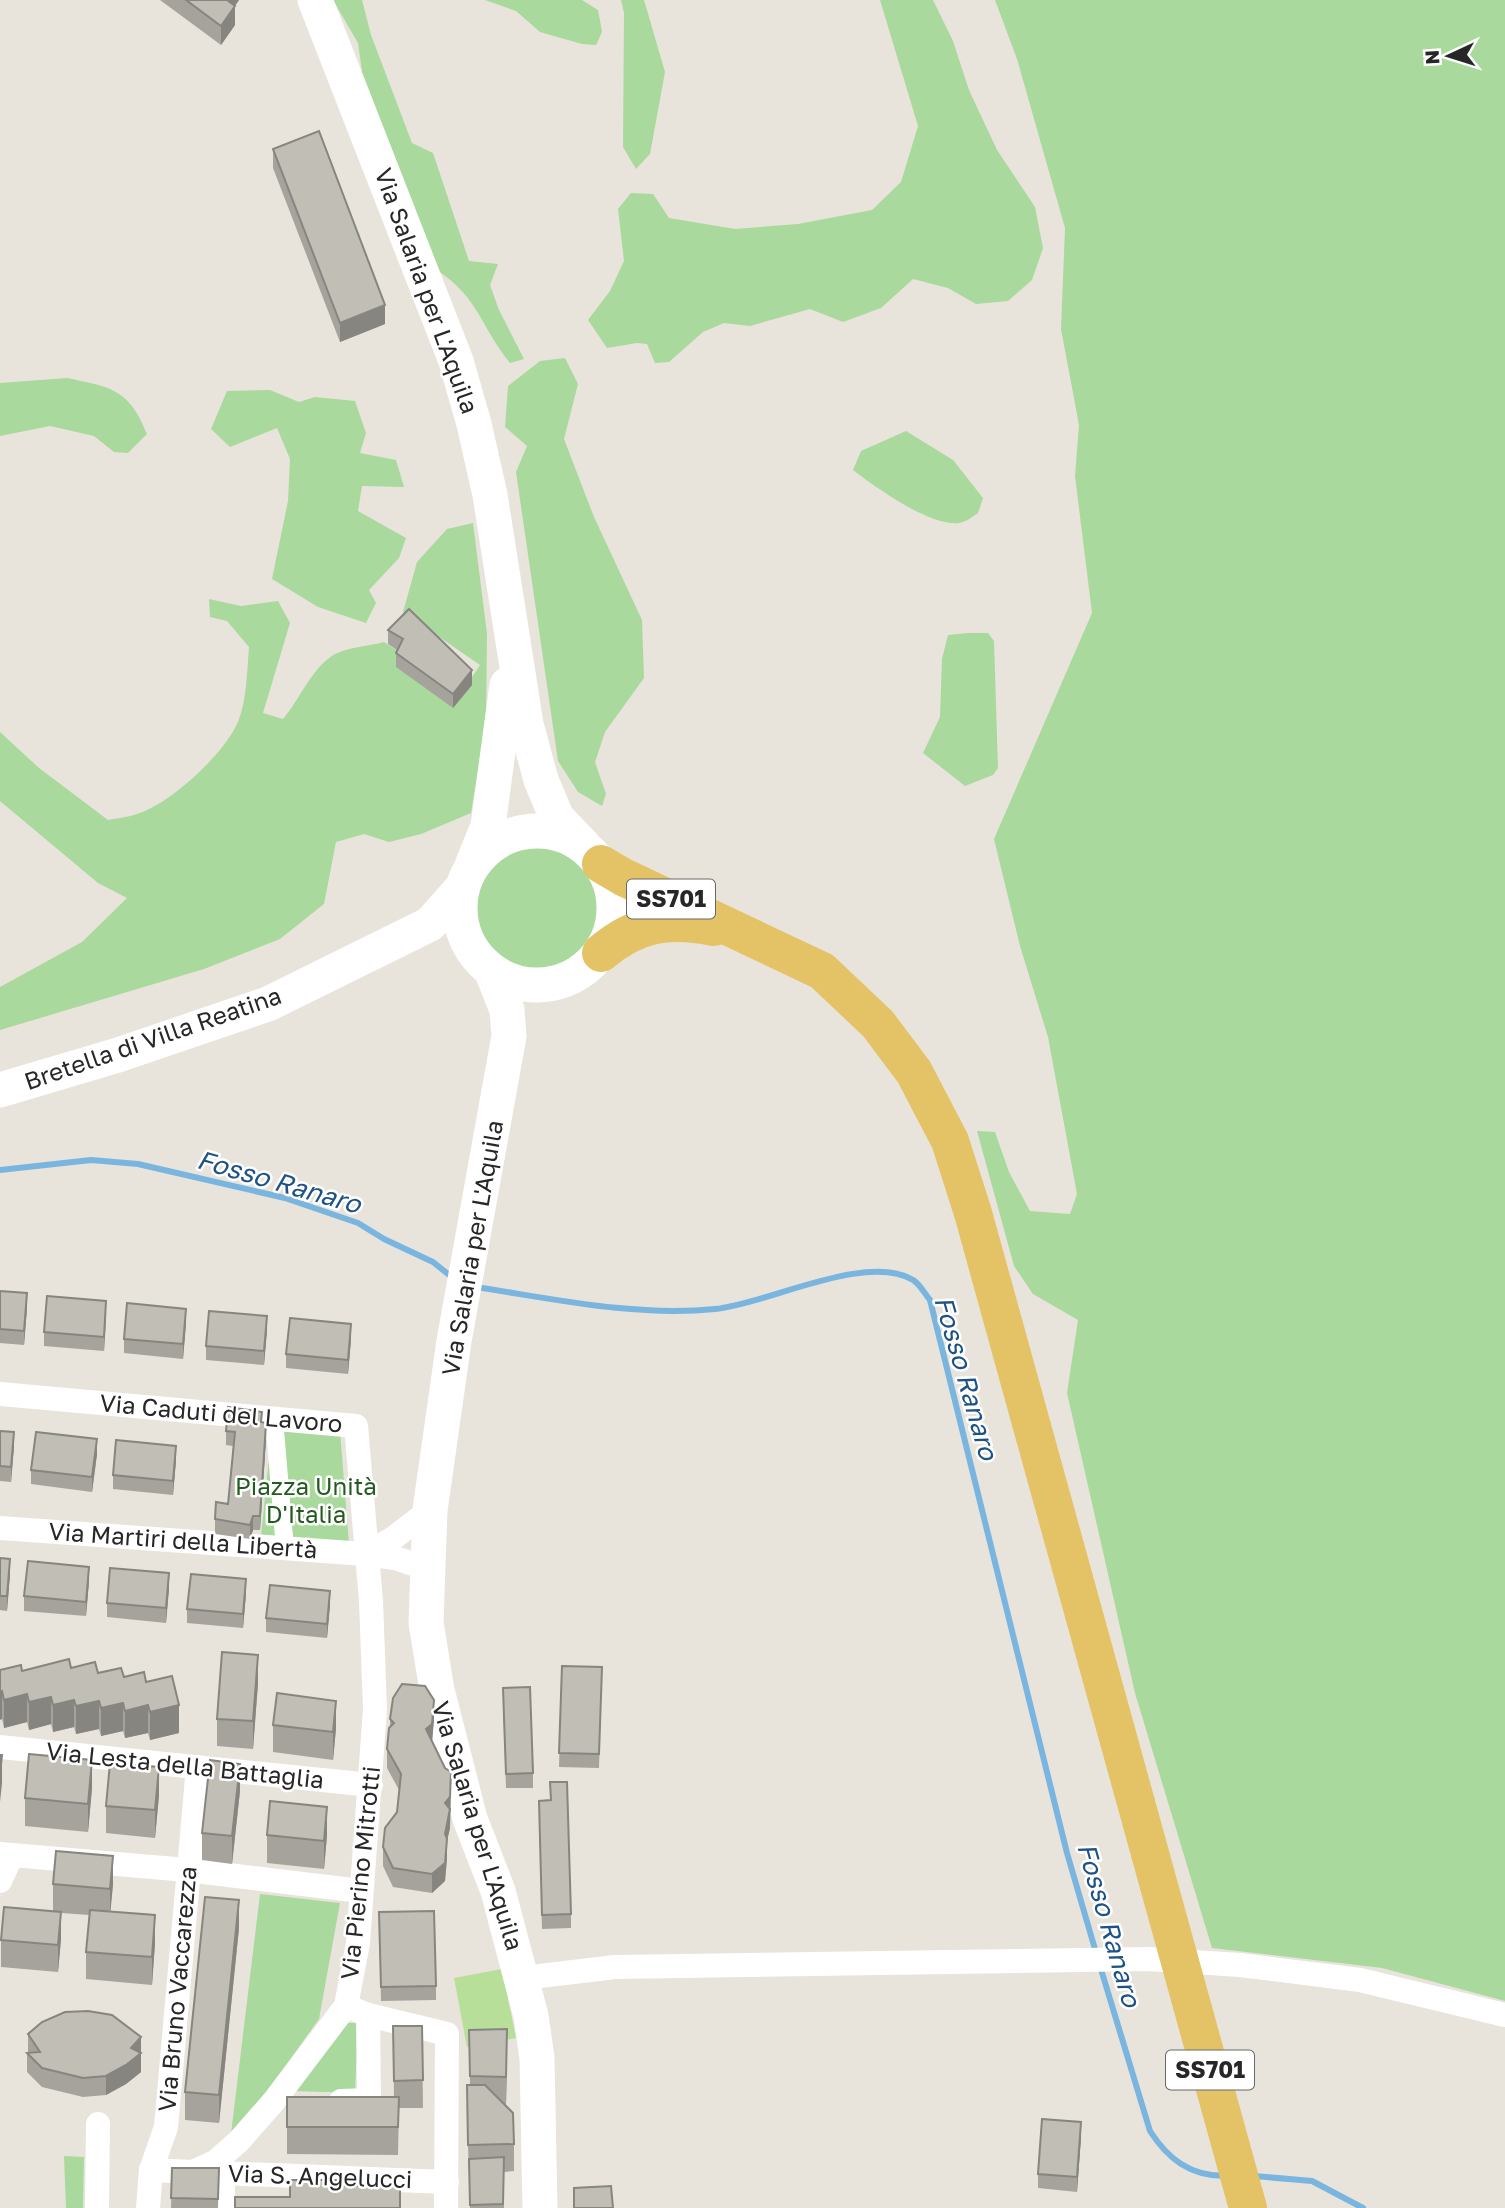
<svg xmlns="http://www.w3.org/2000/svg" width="1505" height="2208" font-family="'Golos Text',sans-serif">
<rect width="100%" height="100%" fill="#e8e4db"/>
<g fill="#a9d99d">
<path d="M 333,0 L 362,0 L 371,35 L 412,143 L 433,153 L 469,261 L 498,264 L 490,285 L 499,310 L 524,359 L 510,363 C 480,326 480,299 437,270 L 366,100 L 358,43 Z"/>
<polygon points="485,0 582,0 598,10 602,32 596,45 582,44 540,32 516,11"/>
<polygon points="621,0 644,0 665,72 650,154 636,169 623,147 624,13"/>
<polygon points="880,0 933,0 953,41 969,90 997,150 1035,207 1043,248 1032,280 1008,301 976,304 948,288 913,279 881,308 843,322 810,309 750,326 724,323 703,332 669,362 655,363 647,344 637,343 607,348 588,320 610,291 624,261 618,209 631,193 653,194 669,218 735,229 798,224 872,210 901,182 918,126"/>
<polygon points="995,0 1505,0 1505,2001 1382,1968 1212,1948 1135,1693 1067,1393 1078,1320 1033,1294 1014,1266 977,1131 995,1132 1009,1172 1030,1211 1070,1214 1077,1194 1048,1037 1020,946 994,839 1092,613 1075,476 1079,425 1061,329 1065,228 1017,59"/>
<polygon points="565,358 578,384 564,439 594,517 642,620 644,678 605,732 595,762 606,794 602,806 578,792 558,761 516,472 527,446 505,427 508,386 540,361"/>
<path d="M 67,378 C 111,387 129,389 147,434 L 128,453 L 114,452 L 94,436 L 50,426 L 0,436 L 0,383 Z"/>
<polygon points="270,390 299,402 315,397 355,401 366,433 360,453 396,460 404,487 362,486 358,511 406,538 399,558 369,590 376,603 366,623 318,607 272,579 288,501 290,459 277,428 230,447 211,429 227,391"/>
<path d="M 906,431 L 953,460 L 983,498 L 978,513 C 972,517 966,522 959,523 C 931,527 875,487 853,470 L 861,451 Z"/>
<path d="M 473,523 L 487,634 L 486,721 L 471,813 L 421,834 L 389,842 L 364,834 L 336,842 L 324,904 L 280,939 L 204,969 L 0,1030 L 0,987 L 82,942 L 127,898 L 98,883 L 0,801 L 0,732 L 39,768 L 108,820 C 118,818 130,817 140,813 C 173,801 224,754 238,722 C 247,699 247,671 249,647 L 227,621 L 210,617 L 209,599 L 241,606 L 278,601 L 290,623 L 263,713 L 283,719 C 300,699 312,667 335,654 C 349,647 369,646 384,642 L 462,692 L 480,665 L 403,612 L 417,562 L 447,529 Z"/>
<polygon points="968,633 988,633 994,641 998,768 993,775 965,786 923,753 940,717 942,659 948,635"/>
<circle cx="536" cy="905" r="64"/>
<polygon points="272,1427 340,1431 349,1544 261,1537"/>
<polygon points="260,1894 340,1903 319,2019 241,2128 231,2134"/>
<polygon points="346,2023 358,2023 355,2093 293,2091"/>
<polygon points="64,2156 84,2157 83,2208 66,2208"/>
</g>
<polygon fill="#b7df9a" points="502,1969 516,2038 467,2047 454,1978"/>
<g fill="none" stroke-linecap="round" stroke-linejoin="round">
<g stroke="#79b5df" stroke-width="6">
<polyline points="0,1170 91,1160 138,1164 285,1198 358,1223 384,1239 433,1262 453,1278"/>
<path d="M 476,1287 C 554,1299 636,1317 715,1309 C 767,1304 866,1252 913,1280 C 919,1283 925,1294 930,1300 L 1067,1853 L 1097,1956"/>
<path d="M 1100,1966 L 1150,2131 C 1168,2159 1190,2176 1225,2176"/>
<polyline points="1254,2176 1312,2181 1363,2208"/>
</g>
<g stroke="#fff" stroke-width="18">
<polyline points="277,1419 275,1430 285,1549"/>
<polyline points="226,2208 226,2174"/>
</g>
<g stroke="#fff" stroke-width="24">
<polyline points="0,1394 356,1426 371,1601 375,1709 358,1943 346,2006 274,2101 239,2141 215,2162 193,2172 151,2170"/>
<polyline points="0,1528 365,1554"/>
<polyline points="426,1568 395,1558 365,1554 392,1539 430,1510"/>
<polyline points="0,1747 371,1785"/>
<polyline points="0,1854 187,1870 361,1891"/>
<polyline points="0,1881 12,1855"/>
<polyline points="523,1978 615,1967 1148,1959 1240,1965 1360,1980 1505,2015"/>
<polyline points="346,2006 368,2015 447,2034 446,2208"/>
<polyline points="341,2101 369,2100 368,2015"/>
<polyline points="196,2172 447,2182"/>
<polyline points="97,2208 98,2124"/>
<polyline points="148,2208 151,2170 166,2127 198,1767"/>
</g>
<g stroke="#fff" stroke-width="35">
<polyline points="315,0 456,361 474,424 490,495 526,724 541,780 557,818 583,845"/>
<circle cx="537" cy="908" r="77"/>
<polyline points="473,863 488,826 507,685"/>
<polyline points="492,972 507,1010 509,1036 454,1341 430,1510 426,1623 437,1690 470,1819 498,1891 531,2016 537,2058 540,2208"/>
<polyline points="0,1090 118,1055 268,1004 430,924 462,888"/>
</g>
<g stroke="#e4c367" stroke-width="38">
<polyline points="601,864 623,877 822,971 878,1024 914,1072 950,1141 973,1213 1248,2208"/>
<path d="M 601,953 C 636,923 668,918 714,927"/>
</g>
</g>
<g fill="#a6a39d">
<polygon points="160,0 239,0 235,6 235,25 221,45"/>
<polygon points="273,149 385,324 340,342 273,168"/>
<polygon points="388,630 472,685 453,708 396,667 396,653 397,650 388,644"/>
<polygon points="0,1291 27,1308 24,1345 0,1343"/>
<polygon points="106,1315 104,1351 44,1346 44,1332"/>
<polygon points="186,1323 183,1359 124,1353 124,1339"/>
<polygon points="267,1330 264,1365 206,1360 206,1346"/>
<polygon points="351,1339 348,1374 286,1368 286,1354"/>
<polygon points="262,1422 266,1438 260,1530 253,1530 250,1539 215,1534 215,1519 228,1504 233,1446 226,1445 226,1431"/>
<polygon points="0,1431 14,1446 11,1482 0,1481"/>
<polygon points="97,1454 92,1492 31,1484 31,1470"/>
<polygon points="176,1460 173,1495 113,1489 113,1475"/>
<polygon points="0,1558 10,1574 7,1611 0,1610"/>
<polygon points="89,1581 86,1616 24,1611 24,1596"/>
<polygon points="169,1588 166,1623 107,1617 107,1603"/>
<polygon points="246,1594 243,1628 187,1623 187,1609"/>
<polygon points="330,1605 327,1638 266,1632 266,1618"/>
<polygon points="562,1666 602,1667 599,1768 559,1767"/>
<polygon points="71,1668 146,1682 179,1733 150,1740 148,1733 125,1738 123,1731 101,1736 99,1729 76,1734 74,1727 53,1732 51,1724 29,1730 27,1722 4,1728 2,1719 0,1670 22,1671"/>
<polygon points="258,1683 253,1749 217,1746 217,1719"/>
<polygon points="503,1702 533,1773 533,1788 506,1788"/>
<polygon points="390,1719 434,1719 432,1742 451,1791 450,1828 447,1841 447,1858 445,1881 432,1893 393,1887 383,1866 383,1847 397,1812 399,1790 387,1768 387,1749 390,1727"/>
<polygon points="273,1725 336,1728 333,1760 273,1752"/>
<polygon points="92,1788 88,1832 25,1826 25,1798"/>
<polygon points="240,1791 232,1864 202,1860 202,1833"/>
<polygon points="159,1795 155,1838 106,1833 106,1806"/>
<polygon points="539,1815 571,1914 571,1928 542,1929"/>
<polygon points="267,1835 327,1835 324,1869 267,1863"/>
<polygon points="53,1884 113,1884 110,1912 155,1943 152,1985 86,1979 86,1952 89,1915 61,1913 61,1939 58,1972 1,1967 1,1940 53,1911"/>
<polygon points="379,1912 436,1986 436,2000 381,2001"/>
<polygon points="239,1928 219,2123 185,2120 185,2092"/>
<polygon points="393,2026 422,2026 423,2108 399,2108 398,2155 287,2154 287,2097 394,2097"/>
<polygon points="469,2030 507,2057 506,2104 505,2104 514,2144 514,2171 504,2172 504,2208 470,2208 467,2113 467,2085 470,2085"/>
<polygon points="28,2034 141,2056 141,2072 126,2084 106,2095 83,2097 42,2087 27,2072 27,2053 28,2053"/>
<polygon points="1081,2137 1077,2192 1038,2188 1038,2174"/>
<polygon points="172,2168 219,2168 218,2208 171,2208"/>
</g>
<g fill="#87857f">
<polygon points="226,0 239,0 226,18"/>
<polygon points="235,6 235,25 221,45 221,26"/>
<polygon points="385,305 385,324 340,342 340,323"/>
<polygon points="472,670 472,685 453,708 453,694"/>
<polygon points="27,1293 27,1308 24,1345 24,1331"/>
<polygon points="106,1301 106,1315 104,1351 104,1337"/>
<polygon points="186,1309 186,1323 183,1359 183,1344"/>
<polygon points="267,1316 267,1330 264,1365 264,1351"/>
<polygon points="351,1324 351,1339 348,1374 348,1360"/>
<polygon points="266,1423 266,1438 260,1530 260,1516"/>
<polygon points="14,1432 14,1446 11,1482 11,1467"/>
<polygon points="97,1439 97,1454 92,1492 92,1477"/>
<polygon points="176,1446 176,1460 173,1495 173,1481"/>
<polygon points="253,1516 253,1530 250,1539 250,1525"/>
<polygon points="10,1559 10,1574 7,1611 7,1596"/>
<polygon points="89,1567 89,1581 86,1616 86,1602"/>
<polygon points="169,1573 169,1588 166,1623 166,1608"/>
<polygon points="246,1579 246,1594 243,1628 243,1614"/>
<polygon points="330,1591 330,1605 327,1638 327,1624"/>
<polygon points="258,1655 258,1683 253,1749 253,1721"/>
<polygon points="2,1691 2,1719 0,1720 0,1692"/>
<polygon points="27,1694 27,1722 4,1728 4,1700"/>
<polygon points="51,1697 51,1724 29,1730 29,1702"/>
<polygon points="74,1700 74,1727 53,1732 53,1705"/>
<polygon points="434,1700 434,1719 432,1742 426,1729"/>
<polygon points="99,1701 99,1729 76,1734 76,1706"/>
<polygon points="336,1701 336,1728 333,1760 333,1732"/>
<polygon points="123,1703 123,1731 101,1736 101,1708"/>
<polygon points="148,1705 148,1733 125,1738 125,1711"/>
<polygon points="179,1705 179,1733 150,1740 150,1712"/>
<polygon points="2,1755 2,1783 0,1802 0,1775"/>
<polygon points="92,1760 92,1788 88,1832 88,1804"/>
<polygon points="240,1764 240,1791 232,1864 232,1836"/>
<polygon points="159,1767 159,1795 155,1838 155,1810"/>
<polygon points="451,1772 450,1828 447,1841 447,1858 445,1881 432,1893 432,1874 445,1853 445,1803"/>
<polygon points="327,1807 327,1835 324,1869 324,1841"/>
<polygon points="113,1856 113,1884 110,1917 110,1889"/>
<polygon points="239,1900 239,1928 219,2123 219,2095"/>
<polygon points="61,1912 61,1939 58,1972 58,1945"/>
<polygon points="155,1915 155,1943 152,1985 152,1957"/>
<polygon points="507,2029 507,2057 506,2104 506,2077"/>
<polygon points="141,2037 141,2072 126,2084 106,2095 106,2076"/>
<polygon points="1081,2122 1081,2137 1077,2192 1077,2177"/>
</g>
<g fill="#c1beb6" stroke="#87857f" stroke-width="2">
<polygon points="186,0 227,0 235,6 221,26"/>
<polygon points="319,131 385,305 340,323 273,149"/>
<polygon points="409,609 472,670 453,694 396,653 403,639 388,630"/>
<polygon points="0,1291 27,1293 24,1331 0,1329"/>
<polygon points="47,1296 106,1301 104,1337 44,1332"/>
<polygon points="127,1303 186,1309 183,1344 124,1339"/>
<polygon points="209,1311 267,1316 264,1351 206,1346"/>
<polygon points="290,1318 351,1324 348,1360 286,1354"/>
<polygon points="228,1407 262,1412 261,1422 266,1423 260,1516 253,1516 250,1525 215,1519 216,1502 228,1504 235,1432 226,1431"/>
<polygon points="0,1431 14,1432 11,1467 0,1466"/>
<polygon points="36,1432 97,1439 92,1477 31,1470"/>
<polygon points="116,1440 176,1446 173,1481 113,1475"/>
<polygon points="0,1558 10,1559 7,1596 0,1596"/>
<polygon points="28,1561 89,1567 86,1602 24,1596"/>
<polygon points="110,1568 169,1573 166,1608 107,1603"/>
<polygon points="191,1574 246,1579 243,1614 187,1609"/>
<polygon points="270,1585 330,1591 327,1624 266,1618"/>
<polygon points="222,1652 258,1655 253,1721 217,1719"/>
<polygon points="69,1659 71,1668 95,1662 98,1673 121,1668 124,1677 144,1672 146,1682 172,1676 179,1705 150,1712 148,1705 125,1711 123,1703 101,1708 99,1701 76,1706 74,1700 53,1705 51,1697 29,1702 27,1694 4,1700 2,1691 0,1692 0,1670 21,1665 22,1671"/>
<polygon points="562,1666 602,1667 599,1754 559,1753"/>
<polygon points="402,1684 425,1686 434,1700 432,1724 426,1729 445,1768 451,1772 450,1797 445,1803 450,1809 445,1834 447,1839 445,1863 432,1874 393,1868 383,1847 385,1828 397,1812 401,1774 387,1749 389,1728 394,1723 390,1719 393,1698"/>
<polygon points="530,1687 533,1773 506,1774 503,1688"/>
<polygon points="277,1693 336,1701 333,1732 273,1725"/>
<polygon points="29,1754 92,1760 88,1804 25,1798"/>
<polygon points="0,1755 2,1755 0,1775"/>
<polygon points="210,1760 240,1764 232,1836 202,1833"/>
<polygon points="110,1763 159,1767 155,1810 106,1806"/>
<polygon points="550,1782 567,1782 571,1914 542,1915 539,1801 551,1800"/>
<polygon points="270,1801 327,1807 324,1841 267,1835"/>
<polygon points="56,1851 113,1856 110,1889 53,1884"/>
<polygon points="205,1897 239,1900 219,2095 185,2092"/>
<polygon points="4,1907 61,1912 58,1945 1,1940"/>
<polygon points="90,1910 155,1915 152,1957 86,1952"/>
<polygon points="434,1911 436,1986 381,1987 379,1912"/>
<polygon points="88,2011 112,2015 141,2037 131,2048 141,2053 126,2065 106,2076 83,2078 42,2068 27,2053 40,2052 28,2034 42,2022 65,2012"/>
<polygon points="393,2026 422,2026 423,2080 394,2081"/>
<polygon points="507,2029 506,2077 470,2076 469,2030"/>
<polygon points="467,2085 485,2085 513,2113 514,2144 468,2145"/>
<polygon points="287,2097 399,2097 398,2127 287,2127"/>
<polygon points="1042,2119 1081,2122 1077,2177 1038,2174"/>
<polygon points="504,2157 503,2204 470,2205 469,2159"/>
<polygon points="172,2168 219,2168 218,2199 171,2198"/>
<polygon points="290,2180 345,2180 345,2186 400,2186 400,2208 235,2208 235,2197 290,2197"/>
<polygon points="611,2186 613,2208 574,2208 574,2188"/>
</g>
<g text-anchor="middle" stroke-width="5" stroke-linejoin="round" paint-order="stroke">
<g fill="#fff" stroke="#686868" stroke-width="2">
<rect x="627" y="879.5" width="88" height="39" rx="5"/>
<rect x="1166" y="2050.5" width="88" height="39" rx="5"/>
</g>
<g font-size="23" font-weight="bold" fill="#272727">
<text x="671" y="907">SS701</text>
<text x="1210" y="2078">SS701</text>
</g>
<g font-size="24" fill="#272727" stroke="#fff">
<text transform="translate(426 291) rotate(70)" y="8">Via Salaria per L'Aquila</text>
<text transform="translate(153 1039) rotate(-19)" y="8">Bretella di Villa Reatina</text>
<text transform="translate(473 1248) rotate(-80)" y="8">Via Salaria per L'Aquila</text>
<text transform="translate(221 1414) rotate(5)" y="8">Via Caduti del Lavoro</text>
<text transform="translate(183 1541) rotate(4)" y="8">Via Martiri della Libertà</text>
<text transform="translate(185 1766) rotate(6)" y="8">Via Lesta della Battaglia</text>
<text transform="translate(477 1826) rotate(73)" y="8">Via Salaria per L'Aquila</text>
<text transform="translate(361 1873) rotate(-84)" y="8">Via Pierino Mitrotti</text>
<text transform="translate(178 1989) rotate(-85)" y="8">Via Bruno Vaccarezza</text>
<text transform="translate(320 2177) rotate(2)" y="8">Via S. Angelucci</text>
</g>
<g font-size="24" fill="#255a21" stroke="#fff">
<text x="306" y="1495">Piazza Unità<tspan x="306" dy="28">D'Italia</tspan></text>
</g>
<g font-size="26" font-style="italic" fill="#1d5286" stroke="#fff">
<text transform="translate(279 1182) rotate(16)" y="9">Fosso Ranaro</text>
<text transform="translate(966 1378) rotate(74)" y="9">Fosso Ranaro</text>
<text transform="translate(1109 1925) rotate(74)" y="9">Fosso Ranaro</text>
</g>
</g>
<g transform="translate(1449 56) rotate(266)" stroke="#ffffff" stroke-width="5" paint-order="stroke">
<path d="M0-5L12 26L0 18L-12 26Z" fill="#272727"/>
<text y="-10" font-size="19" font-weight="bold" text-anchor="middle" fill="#272727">N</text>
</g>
</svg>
